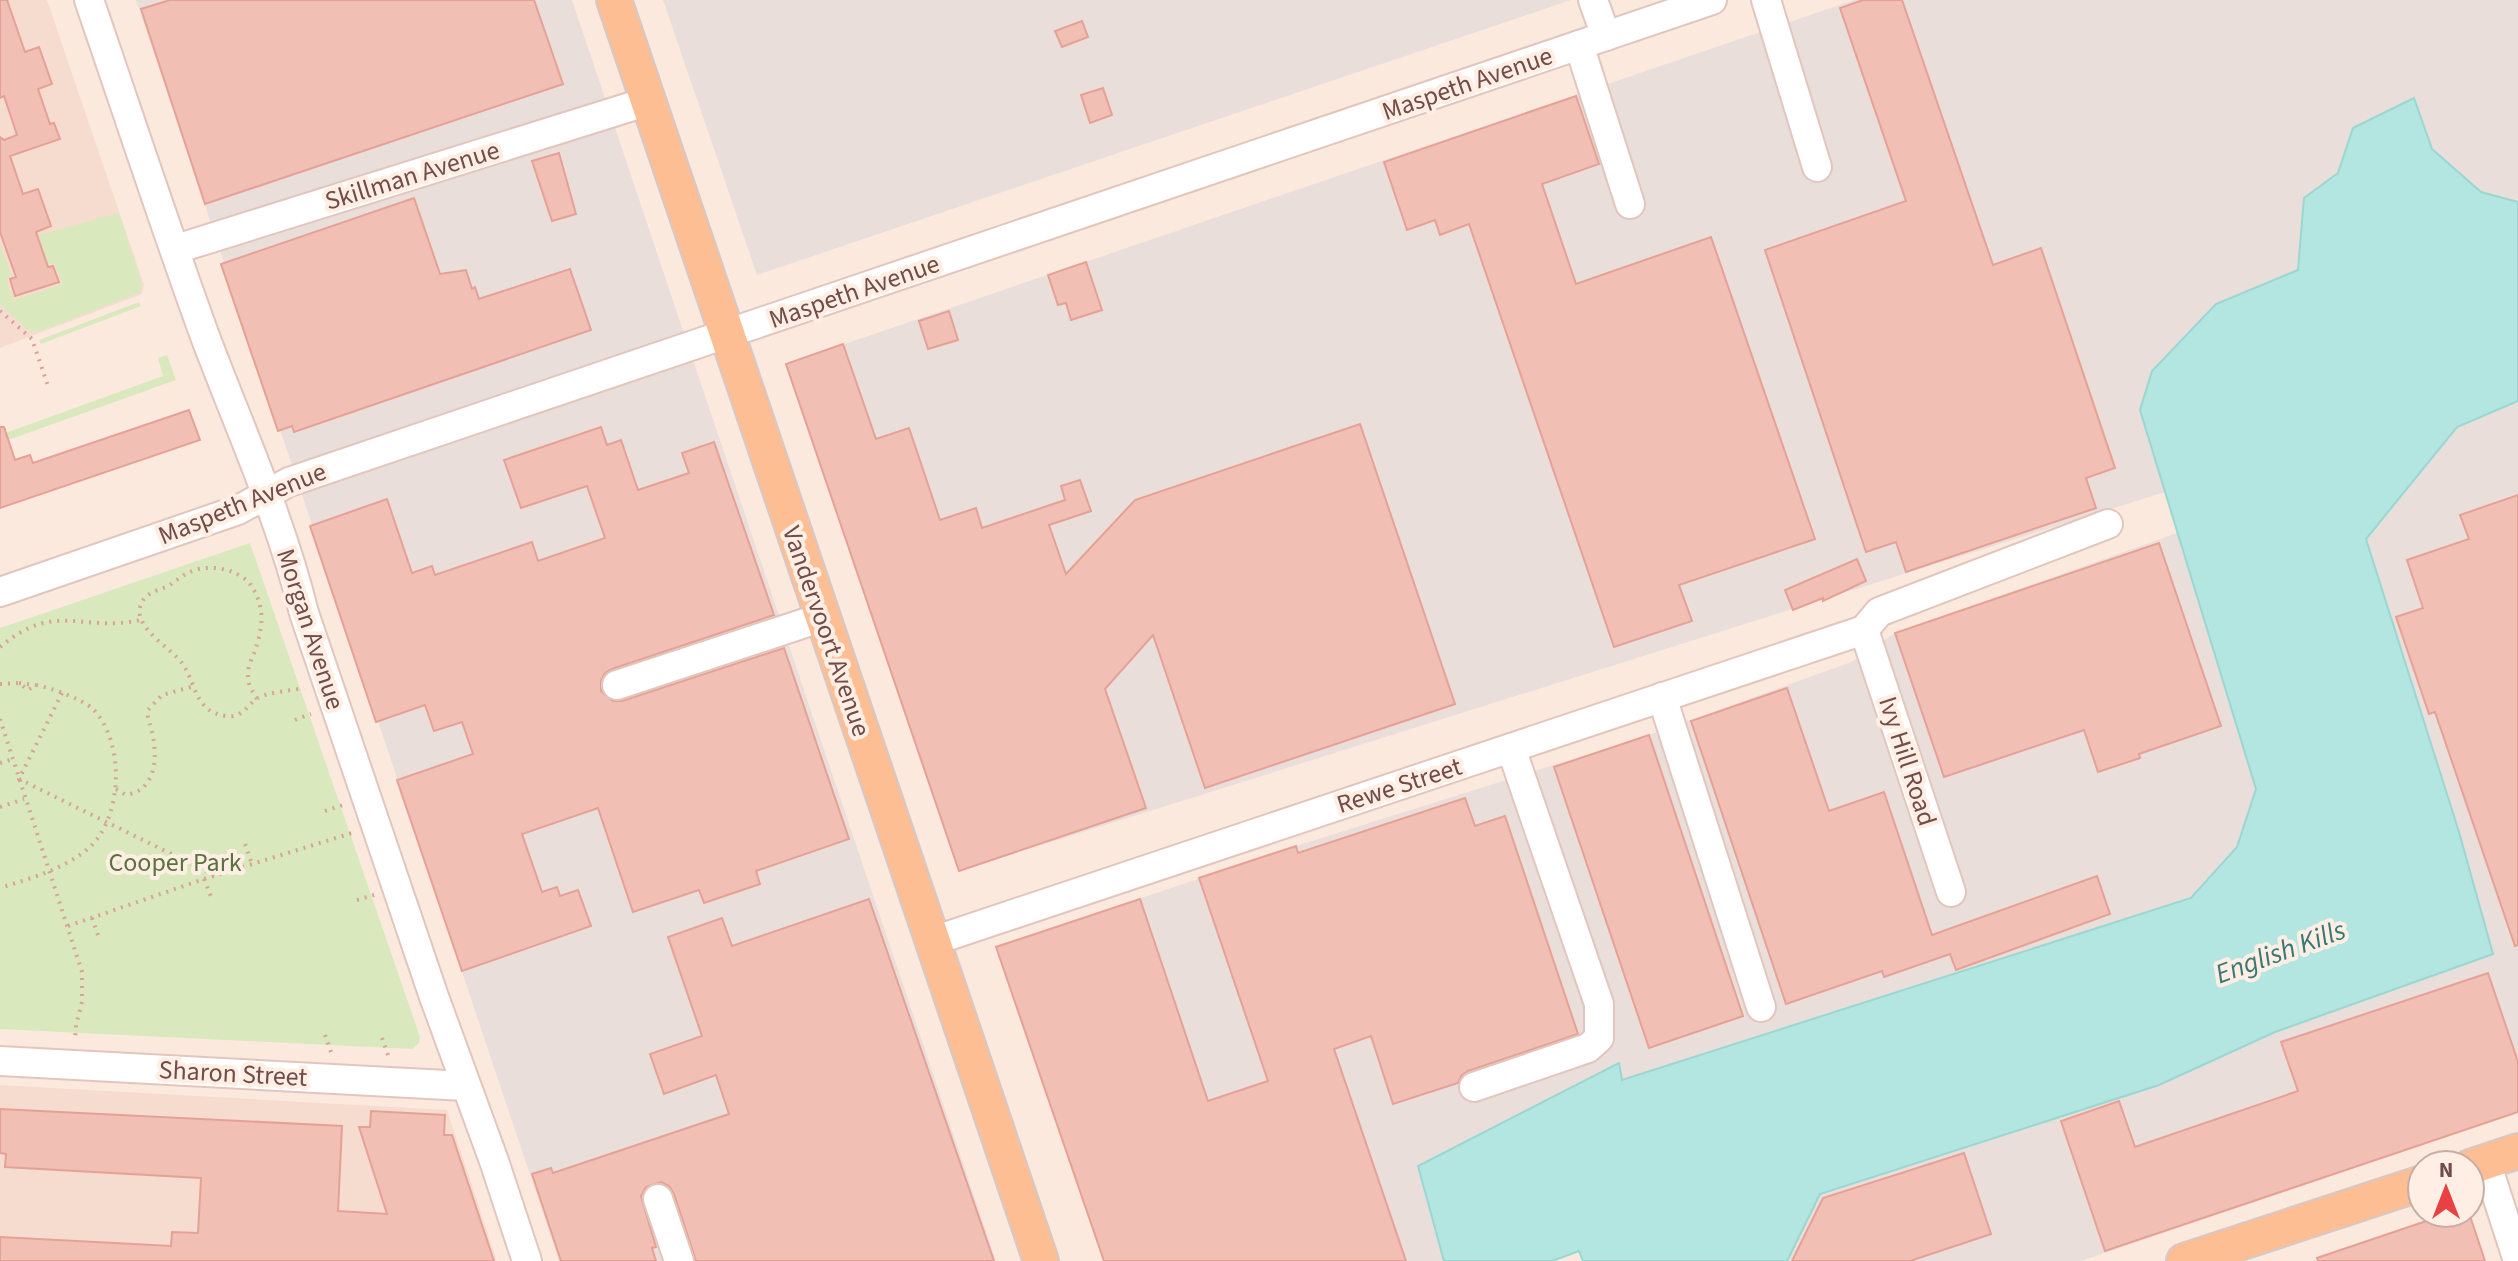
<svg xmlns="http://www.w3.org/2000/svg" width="2518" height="1261" font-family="'Source Sans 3',sans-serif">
<rect width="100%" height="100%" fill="#fce9de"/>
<g fill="#f6dccf">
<polygon points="0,0 47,0 144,285 142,294 0,348"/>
<polygon points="0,1085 447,1110 497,1261 0,1261"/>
</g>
<g fill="#eadeda">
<polygon points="136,0 572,0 996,1261 559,1261"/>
<polygon points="663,0 1571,0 757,275"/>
<polygon points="1854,0 2518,0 2518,202 2481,192 2432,149 2414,98 2353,128 2338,173 2304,198 2298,270 2216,304 2140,410 2165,492 959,871 786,364"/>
<polygon points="2518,401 2518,1112 2081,1261 1787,1261 1820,1194 2159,1085 2275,1032 2493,954 2447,795 2366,539 2457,427"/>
<polygon points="2177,533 2256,789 2237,847 2191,898 1622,1080 1618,1063 1418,1166 1444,1261 1104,1261 996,947 1296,846 1649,735 1851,662 1895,633"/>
</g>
<g fill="#d9e9bd">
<polygon points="119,213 141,281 141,292 43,330 30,332 0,304 0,245 12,276 6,279 14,300 63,284 54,263 48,264 38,235"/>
<polygon points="139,302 141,306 41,344 39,340"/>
<polygon points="167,355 176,380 0,443 0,435 163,376 158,358"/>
<polygon points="250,543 420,1037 419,1043 412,1049 0,1029 0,628"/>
</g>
<polygon fill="#b3e5e1" stroke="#99d7d2" stroke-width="2" points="2414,98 2432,149 2481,192 2518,202 2518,401 2457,427 2366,539 2459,832 2493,954 2275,1032 2159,1085 1820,1194 1787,1261 1583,1261 1579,1251 1552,1261 1444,1261 1418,1166 1619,1063 1622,1080 2191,898 2237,847 2256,789 2140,410 2152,371 2216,304 2298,270 2304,198 2338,173 2353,128"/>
<g fill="#f2bfb5" stroke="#e5a195" stroke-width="2">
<polygon points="0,0 7,0 25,52 39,47 52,84 38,89 50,124 54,123 60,139 10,156 23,194 38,189 51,226 36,232 48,267 53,266 59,282 15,296 10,279 16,277 0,232 0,137 4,140 17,135 4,96 0,98"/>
<polygon points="170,0 534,0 563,84 205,204 141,9"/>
<polygon points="1863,0 1902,0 1993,265 2041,248 2115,468 2086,478 2096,508 1906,572 1896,542 1866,552 1765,250 1906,201 1840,8"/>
<polygon points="1082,21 1088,37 1062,47 1055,31"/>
<polygon points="1103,88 1112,115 1090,123 1081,95"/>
<polygon points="1576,96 1599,164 1542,184 1576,284 1711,237 1815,539 1679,585 1692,621 1614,647 1469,224 1440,235 1435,220 1407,230 1384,162"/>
<polygon points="559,153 576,214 552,221 532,161"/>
<polygon points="414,198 440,274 466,270 472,289 475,287 479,299 570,269 591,330 294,432 292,426 278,431 221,264"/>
<polygon points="1086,262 1102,310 1071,320 1066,303 1058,305 1048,275"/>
<polygon points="949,311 958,340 928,349 919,321"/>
<polygon points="843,344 876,439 909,428 940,520 976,508 982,528 1065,500 1061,486 1080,480 1091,511 1049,525 1066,574 1135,500 1360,424 1455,704 1205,788 1153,635 1105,689 1146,808 959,871 786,364"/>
<polygon points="189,410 200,440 0,508 0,427 4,427 15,460 30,455 33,463"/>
<polygon points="601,427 607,445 621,440 638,490 689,473 682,453 714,442 774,615 612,669 605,673 601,681 601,691 613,701 622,701 784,648 849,839 756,871 760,884 704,903 699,890 633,912 598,808 522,834 542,892 557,887 560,896 578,890 591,926 462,971 397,780 473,754 462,722 434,731 425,705 376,722 310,526 387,499 412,573 432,566 435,575 532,542 538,561 605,538 587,486 521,508 504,460"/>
<polygon points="2518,495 2518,945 2515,946 2435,712 2429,714 2396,617 2423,608 2407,560 2469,539 2460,515"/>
<polygon points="2159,543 2221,726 2139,754 2140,758 2098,772 2084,730 1944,777 1895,633"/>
<polygon points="1857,559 1866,581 1823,601 1823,598 1793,610 1785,590"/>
<polygon points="1787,688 1829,811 1884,792 1932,935 2097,876 2110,914 1956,970 1950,954 1884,977 1882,971 1786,1004 1691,721"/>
<polygon points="1649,735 1743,1016 1649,1048 1554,767"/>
<polygon points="1465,798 1475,826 1505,816 1578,1034 1468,1071 1462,1075 1458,1083 1393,1104 1371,1036 1334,1049 1406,1261 1104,1261 996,947 1140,899 1208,1101 1268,1081 1199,878 1296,846 1298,853"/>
<polygon points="869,899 994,1261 696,1261 674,1194 669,1186 661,1182 646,1187 641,1196 656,1247 652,1248 656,1261 561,1261 532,1174 551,1168 553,1173 729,1114 716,1075 664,1094 650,1054 702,1036 668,937 722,918 732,946"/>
<polygon points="2488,973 2518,1062 2518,1112 2105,1251 2061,1121 2119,1101 2135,1147 2298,1091 2281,1042"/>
<polygon points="0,1109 342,1126 338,1211 387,1214 359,1127 370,1127 371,1111 445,1115 444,1135 452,1135 494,1261 0,1261 0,1237 171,1246 172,1232 198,1233 201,1178 5,1167 6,1154 0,1153"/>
<polygon points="1964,1153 1991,1234 1910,1261 1792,1261 1823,1198"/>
<polygon points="2450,1213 2469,1213 2485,1261 2318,1261 2317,1258"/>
</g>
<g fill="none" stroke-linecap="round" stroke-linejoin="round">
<defs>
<g id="minor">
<path d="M 89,0 C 128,113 165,227 206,339 C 240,429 281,519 304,613 L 433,994 L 494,1161 L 527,1261"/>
<polyline points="1593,0 1606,36"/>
<polyline points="1766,0 1817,167"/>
<polyline points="1579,45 1630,204"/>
<polyline points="176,249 649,101"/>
<polyline points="0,592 238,510 289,482 1712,0"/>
<polyline points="1864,630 1951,892"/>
<polyline points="1864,630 1879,612 2108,524"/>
<polyline points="617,685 823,617"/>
<polyline points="1662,697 1761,1007"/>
<polyline points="933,941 1864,630"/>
<polyline points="0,1061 465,1086"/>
<polyline points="1474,1087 1588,1048 1599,1038 1599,1004 1511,748"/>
<polyline points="2486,1162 2518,1261"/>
<polyline points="658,1199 679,1261"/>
</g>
<g id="major">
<polyline points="614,0 1041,1261"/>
<polyline points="2470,1167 2518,1151"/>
<polyline points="2184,1261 2422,1183"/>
</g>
</defs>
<use href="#minor" stroke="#e2c6bd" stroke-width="32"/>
<use href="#major" stroke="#d5c9c8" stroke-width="38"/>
<g stroke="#d6a399" stroke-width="4" stroke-dasharray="2 6" stroke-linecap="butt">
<polyline points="0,311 32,339 49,389"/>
<path d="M 0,647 C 56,600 81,633 141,620"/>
<polyline points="19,683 36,685"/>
<path d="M 0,684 L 19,683 L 28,690 L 36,685 C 51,688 82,699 93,709 C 125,742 123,816 90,847 C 65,869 31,878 0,888"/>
<polyline points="62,693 19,779 216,876"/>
<path d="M 257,699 C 253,692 248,685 248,677 C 247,669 251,660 254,653 C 263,629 266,606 250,584 C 237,568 206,563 188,573 C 181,576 175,582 168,586 C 156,591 144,593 140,607 C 135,629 171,648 182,663 C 196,682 194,712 226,716 C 242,718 246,707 256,699 C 267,692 290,691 304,688"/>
<polyline points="0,719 82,972 82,1002 76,1025 75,1040"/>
<polyline points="295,720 311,714"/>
<polyline points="0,763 13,759"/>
<path d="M 116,789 L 126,795 C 158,790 158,754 151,728 C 149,720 147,718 148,710 L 162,695 L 191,687"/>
<polyline points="0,807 24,799"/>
<polyline points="325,811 343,805"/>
<polyline points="245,844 252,864"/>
<polyline points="204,879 212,899"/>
<polyline points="357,900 374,895"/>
<polyline points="92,918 99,938"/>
<polyline points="68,926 204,879 352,833"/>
<polyline points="325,1035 331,1052"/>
<polyline points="382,1038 388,1055"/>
</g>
<use href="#minor" stroke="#fff" stroke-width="28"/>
<use href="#major" stroke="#fdbe94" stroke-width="34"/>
</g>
<g text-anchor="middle" stroke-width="8" stroke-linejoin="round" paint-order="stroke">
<g font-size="26" fill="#724c46" stroke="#ffeee4">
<text transform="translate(1467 83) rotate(-19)" y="9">Maspeth Avenue</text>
<text transform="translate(412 175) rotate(-17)" y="9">Skillman Avenue</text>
<text transform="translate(854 291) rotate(-19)" y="9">Maspeth Avenue</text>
<text transform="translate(242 503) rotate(-22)" y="9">Maspeth Avenue</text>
<text transform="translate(311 629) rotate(72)" y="9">Morgan Avenue</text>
<text transform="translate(827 631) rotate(71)" y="9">Vandervoort Avenue</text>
<text transform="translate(1908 761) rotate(72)" y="9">Ivy Hill Road</text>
<text transform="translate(1399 785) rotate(-18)" y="9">Rewe Street</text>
<text transform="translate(233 1073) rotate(3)" y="9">Sharon Street</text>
</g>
<g font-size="26" fill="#58733c" stroke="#ffeee4">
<text x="175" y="871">Cooper Park</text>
</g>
<g font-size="28" font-style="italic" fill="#3a7875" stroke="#ffeee4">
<text transform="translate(2280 951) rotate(-20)" y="10">English Kills</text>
</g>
</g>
<g transform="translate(2446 1189)"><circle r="38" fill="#ffeee4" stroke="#c7ada5" stroke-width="2"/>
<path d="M0-6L14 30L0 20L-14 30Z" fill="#e94041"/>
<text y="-12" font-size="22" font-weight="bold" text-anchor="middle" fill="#724c46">N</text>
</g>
</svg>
